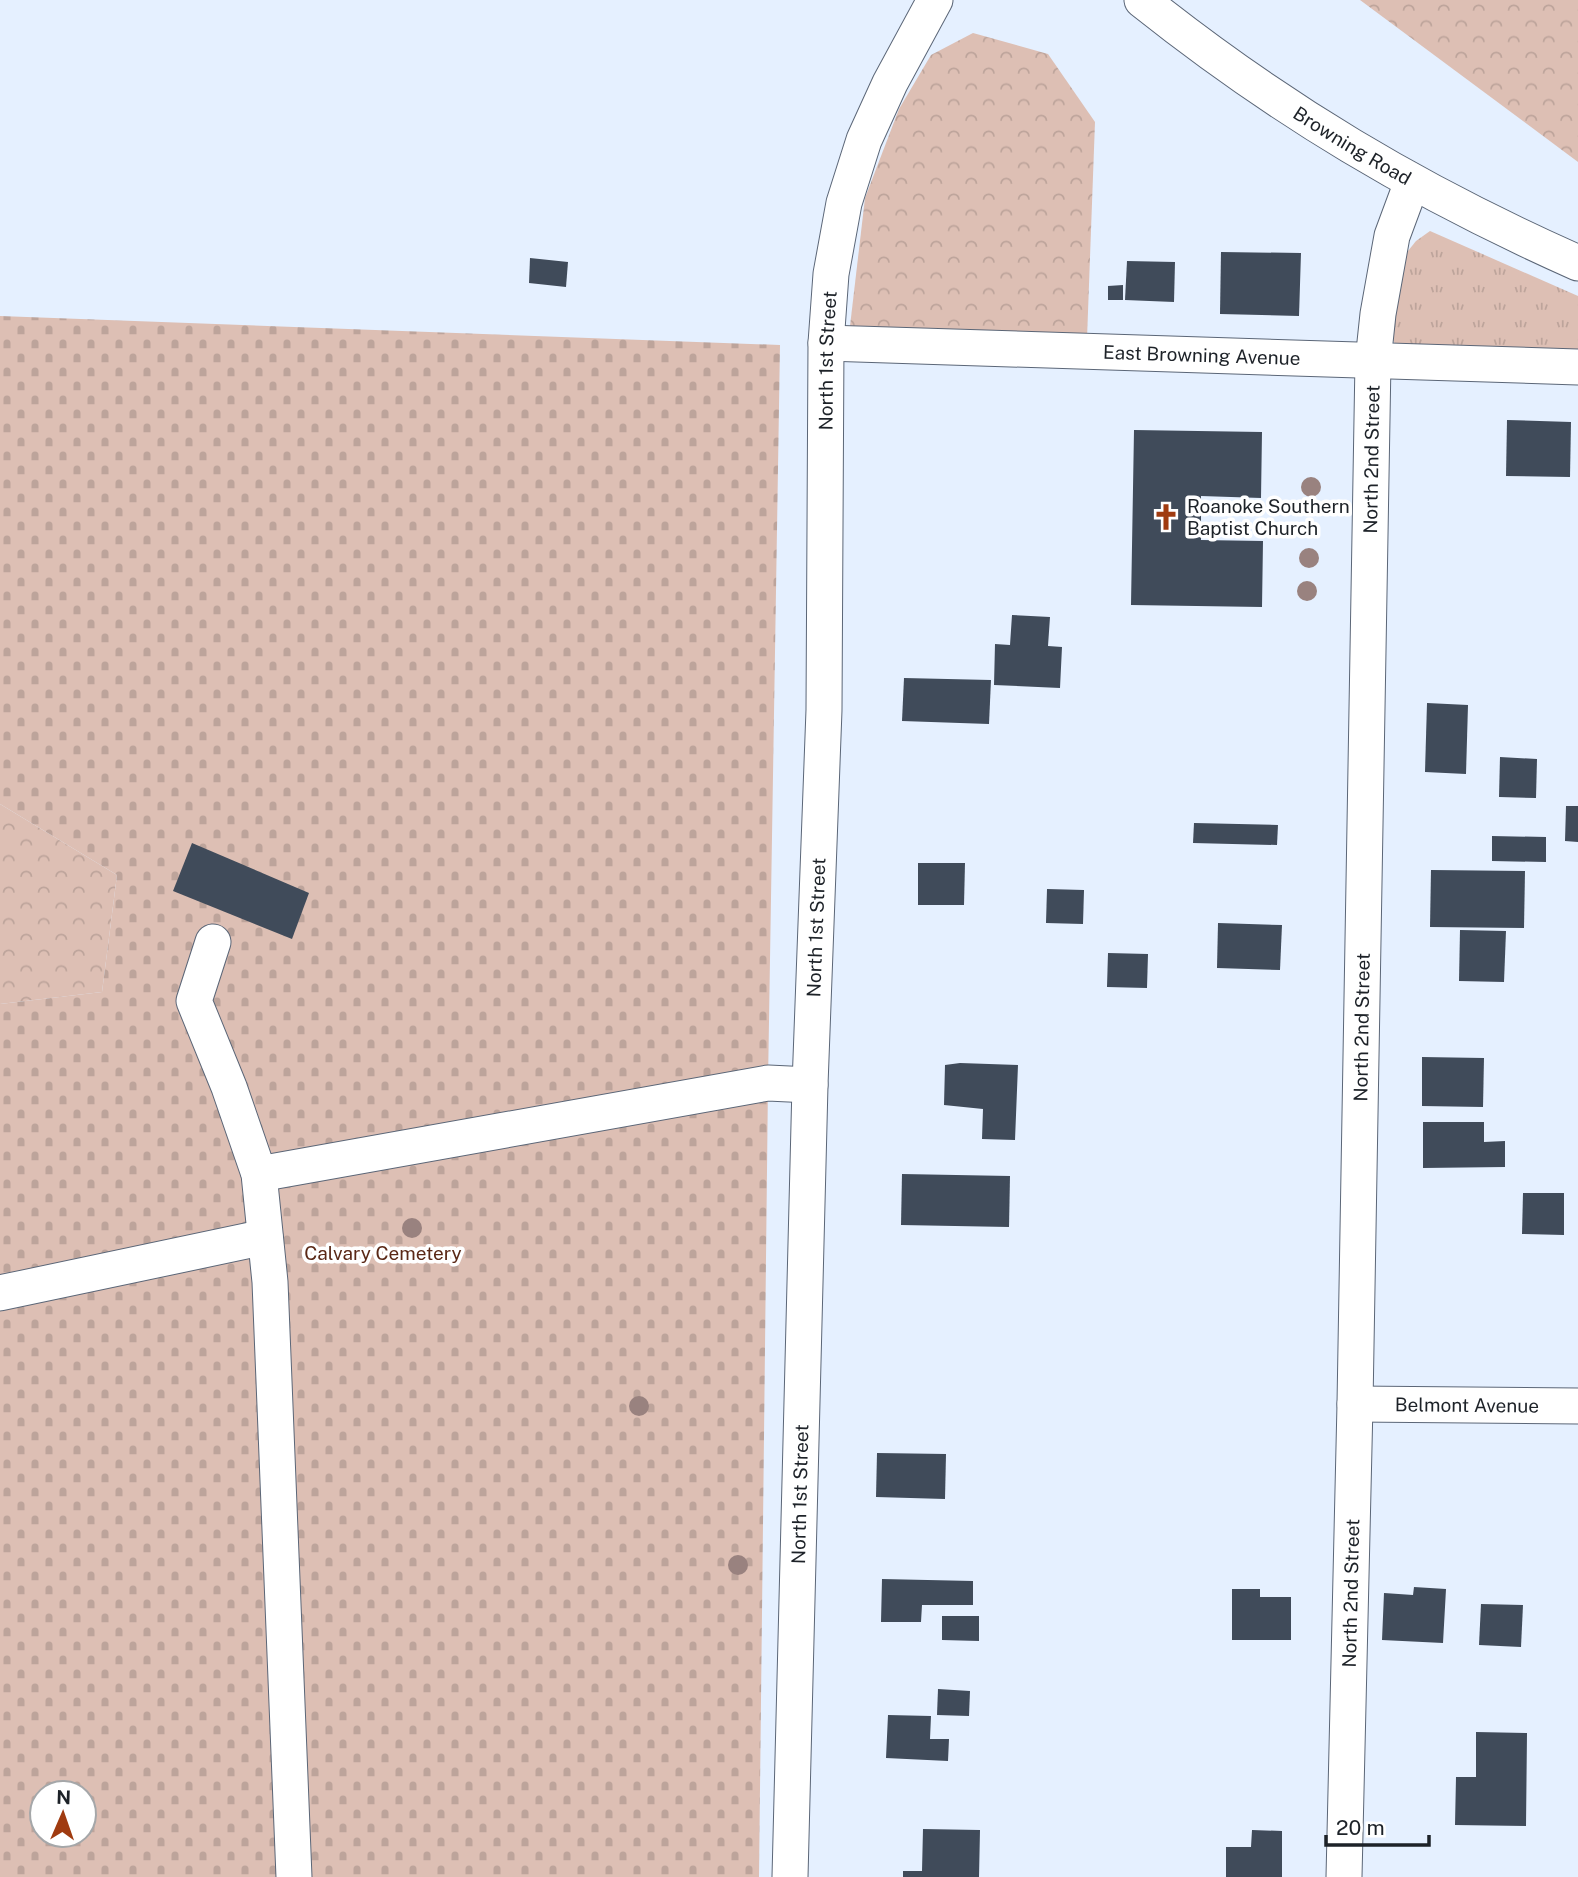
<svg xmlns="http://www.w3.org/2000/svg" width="1578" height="1877" font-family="'Public Sans',sans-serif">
<defs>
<pattern id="grass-tufts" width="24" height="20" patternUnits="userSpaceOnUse" patternTransform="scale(1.75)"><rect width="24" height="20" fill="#ddbfb4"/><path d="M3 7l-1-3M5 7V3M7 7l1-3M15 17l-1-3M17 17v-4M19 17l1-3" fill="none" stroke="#bda49b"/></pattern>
<pattern id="forest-crowns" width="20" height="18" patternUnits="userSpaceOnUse" patternTransform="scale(1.75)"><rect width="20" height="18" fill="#ddbfb4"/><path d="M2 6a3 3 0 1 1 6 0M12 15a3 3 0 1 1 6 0" fill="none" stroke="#bda49b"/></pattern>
<pattern id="cemetery-stones" width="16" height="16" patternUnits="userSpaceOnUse" patternTransform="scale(1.75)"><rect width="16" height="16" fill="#ddbfb4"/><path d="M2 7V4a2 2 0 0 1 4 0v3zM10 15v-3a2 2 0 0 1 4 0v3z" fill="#bda49b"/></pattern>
</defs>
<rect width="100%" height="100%" fill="#e5f0ff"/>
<polygon fill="url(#grass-tufts)" points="1430,231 1578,296 1578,351 1395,344 1391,336 1404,256 1416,241"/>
<g fill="url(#forest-crowns)">
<polygon points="1360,0 1578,0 1578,162"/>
<polygon points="973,33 1048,54 1095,122 1087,339 850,326 865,198 899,109 931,55"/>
<polygon points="0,804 117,875 102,992 0,1004"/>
</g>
<path fill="url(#cemetery-stones)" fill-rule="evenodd" d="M 0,316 L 780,345 L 768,1083 L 759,1877 L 0,1877 L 0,1004 L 102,992 L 117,875 L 0,804 ZM 42,1793 L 84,1793 L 84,1835 L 42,1835 Z"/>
<g fill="#404b5a">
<polygon points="1221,252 1301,253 1299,316 1220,314"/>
<polygon points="530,258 568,262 566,287 529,283"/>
<polygon points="1127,261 1175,262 1174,302 1125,300"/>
<polygon points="1123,285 1123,300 1108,300 1108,286"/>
<polygon points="1507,420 1571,422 1570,477 1506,476"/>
<polygon points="1134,430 1262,432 1261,498 1201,496 1201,540 1263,541 1262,607 1131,605"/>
<polygon points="1012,615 1050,617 1048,646 1062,647 1060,688 994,685 995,644 1010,645"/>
<polygon points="904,678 991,680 989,724 902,721"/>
<polygon points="1427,703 1468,705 1466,774 1425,772"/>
<polygon points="1500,757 1537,759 1536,798 1499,797"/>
<polygon points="1566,806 1578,806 1578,842 1565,841"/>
<polygon points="1194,823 1278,825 1277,845 1193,843"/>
<polygon points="1492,836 1546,837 1546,862 1492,861"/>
<polygon points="192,843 309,893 292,939 173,891"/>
<polygon points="918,863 965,863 964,905 918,905"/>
<polygon points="1431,870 1525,871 1524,928 1430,927"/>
<polygon points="1047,889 1084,890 1083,924 1046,923"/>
<polygon points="1218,923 1282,925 1280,970 1217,968"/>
<polygon points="1460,930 1506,931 1504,982 1459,981"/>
<polygon points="1108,953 1148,954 1147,988 1107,987"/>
<polygon points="1422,1057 1484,1058 1483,1107 1422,1106"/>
<polygon points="960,1063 1018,1065 1015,1140 982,1139 983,1109 944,1105 945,1065"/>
<polygon points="1423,1122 1484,1122 1484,1142 1505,1141 1505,1167 1423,1168"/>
<polygon points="902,1174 1010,1176 1009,1227 901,1225"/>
<polygon points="1523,1193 1564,1193 1564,1235 1522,1234"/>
<polygon points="877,1453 946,1454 945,1499 876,1497"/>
<polygon points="882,1579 973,1581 973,1605 922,1605 921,1622 881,1622"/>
<polygon points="1414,1587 1446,1589 1443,1643 1382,1640 1384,1593 1413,1595"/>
<polygon points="1232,1589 1260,1589 1260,1597 1291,1597 1291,1640 1232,1640"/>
<polygon points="1481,1604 1523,1605 1521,1647 1479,1645"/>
<polygon points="942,1616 979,1616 979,1641 942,1640"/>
<polygon points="938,1689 970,1691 969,1716 937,1715"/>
<polygon points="888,1715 931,1716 930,1739 949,1739 948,1761 886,1758"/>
<polygon points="1476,1732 1527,1733 1526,1826 1455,1825 1456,1777 1476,1777"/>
<polygon points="923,1829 980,1830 979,1877 903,1877 903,1871 922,1871"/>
<polygon points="1252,1830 1282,1831 1282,1877 1226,1877 1226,1847 1251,1847"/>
</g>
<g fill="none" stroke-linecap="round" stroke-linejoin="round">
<defs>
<g id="minor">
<path id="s1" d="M 1142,0 C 1280,110 1416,191 1578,263"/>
<path id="s2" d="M 826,343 L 1578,367"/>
<polyline points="213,942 194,1001 229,1087 259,1174 270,1282 294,1877"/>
<polyline points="259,1174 768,1083 810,1085"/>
<polyline points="0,1293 265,1237"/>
<path id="s3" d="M 1355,1404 L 1578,1406"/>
<path id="s4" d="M 790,1877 L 810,1085 L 824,710 L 826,343 L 831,274 L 844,203 L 864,140 L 890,83 L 935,0"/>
<path id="s5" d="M 1344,1877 L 1355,1404 L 1373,361 L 1378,314 L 1392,236 L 1412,182"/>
</g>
</defs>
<use href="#minor" stroke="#5b6677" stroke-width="37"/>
<use href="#minor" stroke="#fff" stroke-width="35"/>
</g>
<g fill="#99827f">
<circle cx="1311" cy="487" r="10"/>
<circle cx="1309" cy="558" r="10"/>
<circle cx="1307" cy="591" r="10"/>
<circle cx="412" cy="1228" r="10"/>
<circle cx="639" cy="1406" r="10"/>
<circle cx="738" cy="1565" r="10"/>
</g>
<defs>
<symbol id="church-bare" viewBox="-9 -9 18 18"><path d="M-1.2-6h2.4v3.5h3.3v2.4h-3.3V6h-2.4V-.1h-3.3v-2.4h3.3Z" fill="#a03b10" stroke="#fff" stroke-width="2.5" paint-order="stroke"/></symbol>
</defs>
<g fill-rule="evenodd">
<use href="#church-bare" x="1147" y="498" width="38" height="38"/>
</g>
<g text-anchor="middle" stroke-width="7" stroke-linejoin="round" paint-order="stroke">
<g font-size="19" fill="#1d2228" stroke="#fff">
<text dy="7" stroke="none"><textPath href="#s1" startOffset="256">Browning Road</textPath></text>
<text dy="7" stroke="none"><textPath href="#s2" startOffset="376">East Browning Avenue</textPath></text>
<text dy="7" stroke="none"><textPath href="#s4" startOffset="1517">North 1st Street</textPath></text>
<text dy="7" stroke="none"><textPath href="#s5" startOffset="1418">North 2nd Street</textPath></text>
<text dy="7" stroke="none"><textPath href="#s4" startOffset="950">North 1st Street</textPath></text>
<text dy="7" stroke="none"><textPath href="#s5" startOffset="850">North 2nd Street</textPath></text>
<text dy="7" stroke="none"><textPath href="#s3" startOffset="112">Belmont Avenue</textPath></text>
<text dy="7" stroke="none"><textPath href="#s4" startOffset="383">North 1st Street</textPath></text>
<text dy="7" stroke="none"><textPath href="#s5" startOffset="284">North 2nd Street</textPath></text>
</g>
<g font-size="19" fill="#1d2228" stroke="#fff" text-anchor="start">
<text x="1187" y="513">Roanoke Southern<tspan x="1187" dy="22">Baptist Church</tspan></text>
</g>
<g font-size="19" fill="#5a2816" stroke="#fff">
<text x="383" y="1260">Calvary Cemetery</text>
</g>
</g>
<g transform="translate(63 1814) rotate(2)"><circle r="33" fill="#ffffff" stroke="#a5a7a9" stroke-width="2"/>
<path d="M0-5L12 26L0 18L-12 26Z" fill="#a03b10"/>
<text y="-10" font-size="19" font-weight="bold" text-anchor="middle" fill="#1d2228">N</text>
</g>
<path d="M1326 1835v10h103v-10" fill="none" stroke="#1d2228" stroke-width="3.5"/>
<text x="1336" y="1835" font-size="21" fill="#1d2228" stroke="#ffffff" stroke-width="5" paint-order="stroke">20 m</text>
</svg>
